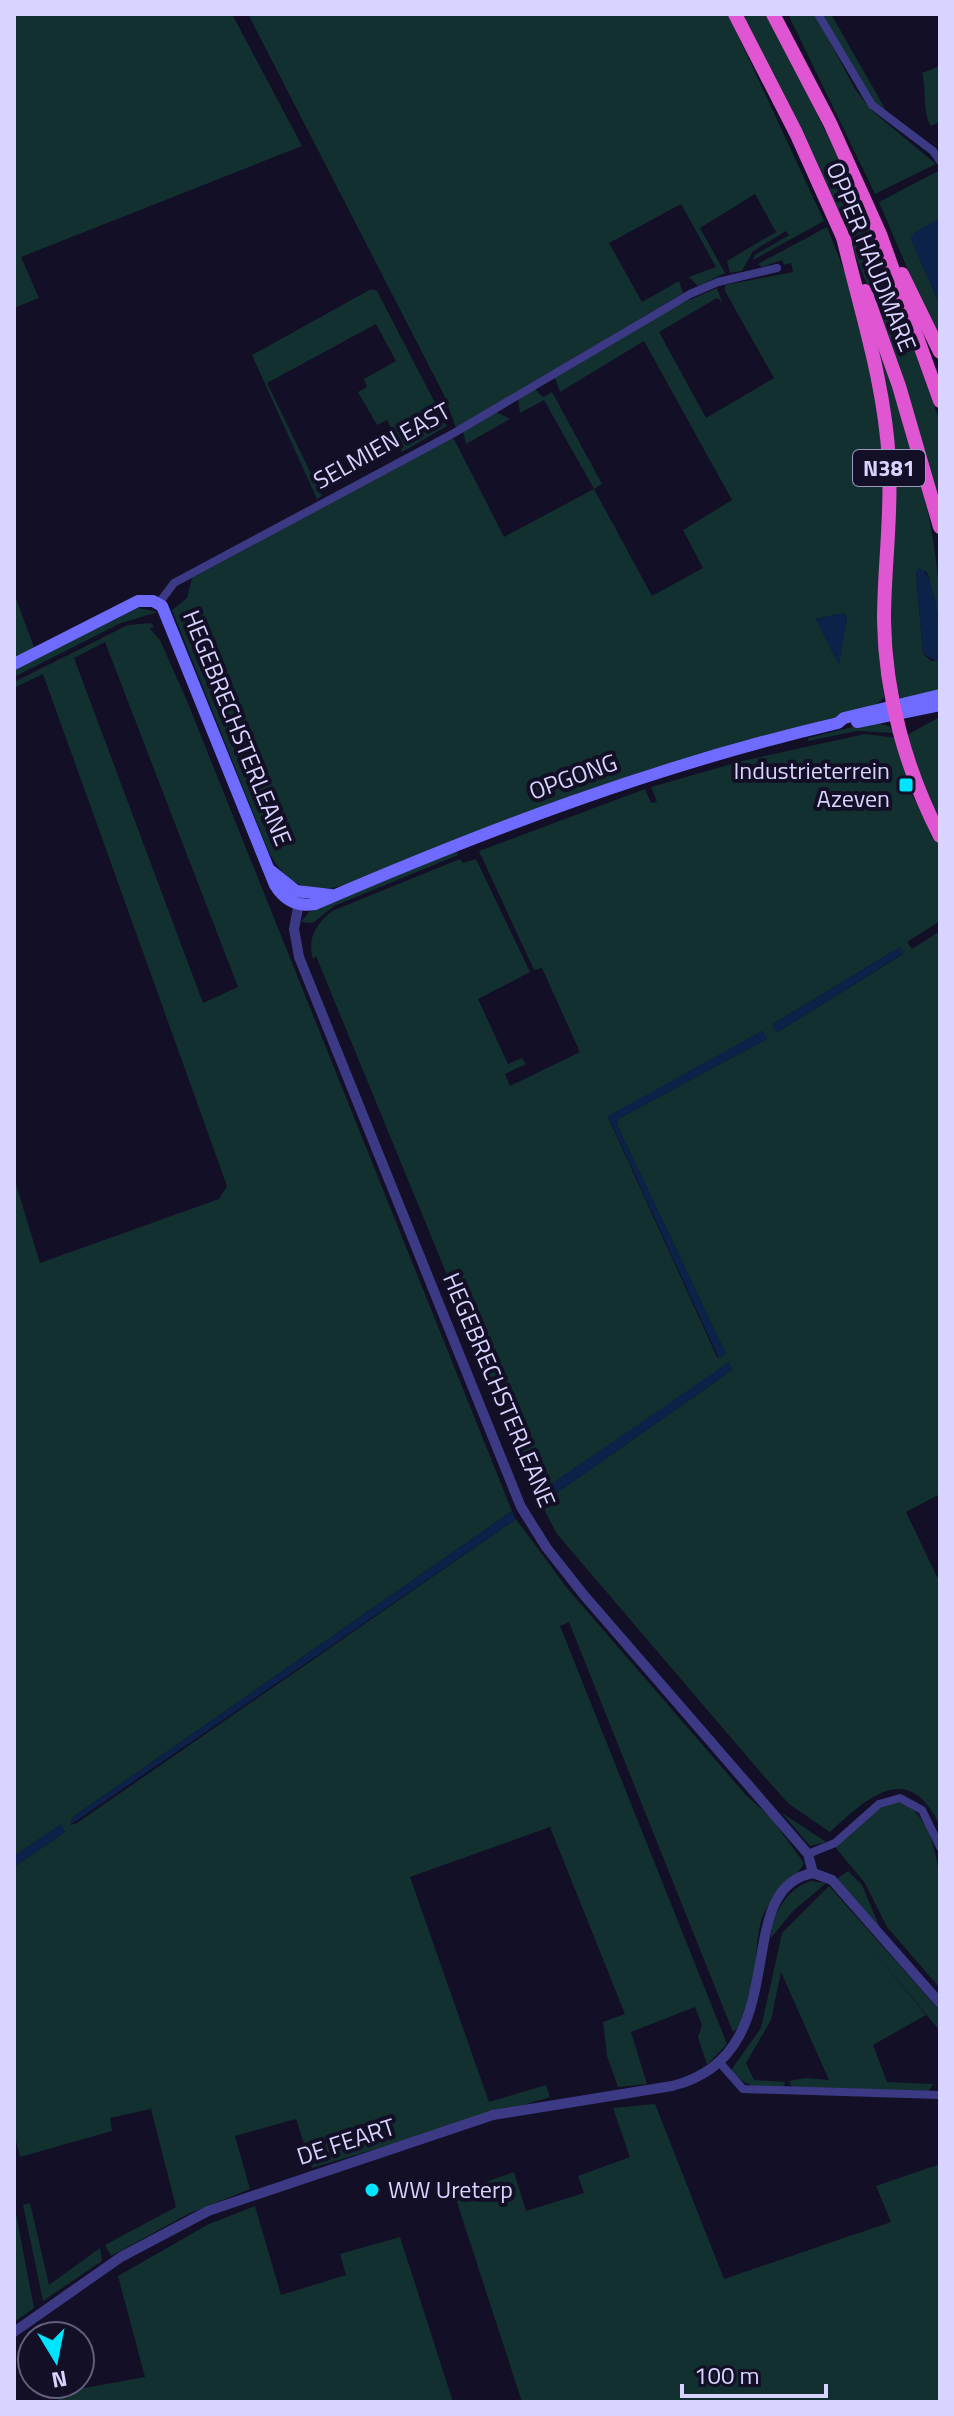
<svg xmlns="http://www.w3.org/2000/svg" width="954" height="2416" font-family="'Titillium Web',sans-serif">
<rect width="100%" height="100%" fill="#130f26"/>
<g fill="#12302f" fill-rule="evenodd">
<polygon points="14,14 232,14 302,146 21,257 39,298 14,308"/>
<polygon points="248,14 728,14 824,221 753,260 755,255 789,235 786,231 753,251 742,271 730,273 727,261 776,232 755,194 700,228 725,273 698,286 689,277 716,267 681,204 609,243 642,302 679,281 683,293 456,428 444,395"/>
<polygon points="743,14 768,14 860,202 839,213"/>
<polygon points="788,14 815,14 855,89 872,111 936,164 875,194"/>
<polygon points="822,14 831,14 888,114 874,103"/>
<path d="M 940,66 L 940,122 L 931,126 C 922,113 927,89 922,73 Z"/>
<polygon points="940,170 940,218 911,239 940,305 940,345 879,202"/>
<polygon points="863,209 940,422 940,506 885,329 841,220"/>
<path d="M 827,227 L 856,300 L 883,427 L 884,698 L 873,707 L 650,769 L 576,794 L 349,884 C 311,895 286,887 268,850 L 172,610 L 187,598 L 192,578 L 449,439 L 454,439 L 504,537 L 594,489 L 544,400 L 520,413 L 518,399 L 535,389 L 543,397 L 552,392 L 602,484 L 594,489 L 652,596 L 703,568 L 683,530 L 732,500 L 644,341 L 560,392 L 555,378 L 678,305 L 717,288 L 722,302 L 717,298 L 659,332 L 706,418 L 774,378 L 725,291 L 725,285 L 793,272 L 791,263 L 784,265 L 782,260 L 762,267 L 758,264 ZM 844,613 L 847,619 L 838,663 L 816,619 Z"/>
<polygon points="371,289 377,291 447,426 402,452 387,420 377,425 358,392 367,387 364,379 396,361 376,324 267,383 322,496 317,499 252,355"/>
<path d="M 875,332 C 907,428 940,521 940,623 L 928,575 L 926,571 L 916,572 L 923,654 L 931,661 L 940,661 L 940,690 L 900,699 L 889,646 L 892,532 Z"/>
<polygon points="496,412 510,419 466,444 463,432"/>
<polygon points="14,593 35,650 14,659"/>
<polygon points="138,608 158,612 121,623 14,677 14,669"/>
<path d="M 151,623 L 154,626 L 150,629 L 160,640 L 187,701 L 512,1511 L 73,1817 L 70,1825 L 77,1823 L 516,1519 L 567,1588 L 745,1794 L 771,1818 L 804,1863 C 793,1883 771,1894 762,1918 C 751,1951 762,2008 733,2032 L 569,1622 L 560,1626 L 727,2044 L 707,2065 L 698,2037 L 702,2025 L 695,2007 L 631,2032 L 647,2084 L 618,2087 L 607,2056 L 603,2022 L 625,2014 L 550,1827 L 410,1877 L 489,2102 L 546,2085 L 550,2097 L 312,2168 L 296,2119 L 235,2136 L 250,2189 L 188,2214 L 111,2256 L 105,2245 L 176,2207 L 151,2109 L 110,2118 L 112,2131 L 20,2157 L 14,2133 L 14,1867 L 65,1832 L 60,1825 L 14,1856 L 14,1178 L 40,1263 L 219,1199 L 227,1186 L 43,674 L 14,688 L 14,682 L 128,625 ZM 105,642 L 238,987 L 203,1003 L 74,658 Z"/>
<polygon points="940,717 940,830 905,736"/>
<polygon points="873,722 889,726 894,733 857,731 808,741 808,738"/>
<path d="M 865,734 L 897,738 L 913,797 L 940,843 L 940,921 L 907,942 L 912,949 L 940,931 L 940,1494 L 906,1512 L 940,1583 L 940,1826 C 909,1759 868,1797 830,1832 L 789,1804 L 762,1774 L 557,1534 L 539,1500 L 548,1499 L 718,1380 L 732,1369 L 729,1363 L 537,1494 L 316,956 L 313,959 C 307,938 316,924 332,911 L 460,859 L 463,863 L 476,859 L 530,972 L 478,999 L 508,1064 L 522,1058 L 526,1064 L 505,1074 L 510,1086 L 580,1052 L 542,968 L 534,970 L 479,851 L 645,789 L 651,803 L 657,802 L 651,787 L 742,761 ZM 900,947 L 903,954 L 778,1032 L 773,1024 ZM 762,1031 L 767,1039 L 618,1119 L 617,1125 L 726,1354 L 717,1357 L 608,1117 Z"/>
<polygon points="456,851 458,855 334,906 313,923 301,922 309,912"/>
<path d="M 895,1801 C 954,1814 940,1939 940,1988 L 887,1927 L 865,1883 L 835,1847 L 885,1804 Z"/>
<polygon points="782,1813 826,1842 810,1846"/>
<polygon points="848,1871 862,1885 880,1928 837,1879"/>
<path d="M 811,1881 L 826,1883 L 792,1912 L 771,1938 C 771,1915 788,1887 811,1881 Z"/>
<path d="M 829,1886 L 940,2011 L 940,2031 L 862,1937 L 926,2015 L 873,2045 L 887,2082 L 933,2084 L 929,2091 L 792,2087 L 789,2081 L 806,2078 L 829,2080 L 781,1972 L 771,2020 L 746,2063 L 754,2080 L 785,2082 L 784,2086 C 763,2088 745,2089 731,2070 L 761,2028 L 782,1933 Z"/>
<polygon points="655,2104 724,2279 891,2222 876,2186 940,2164 940,2402 522,2402 454,2193 514,2172 526,2211 584,2193 578,2176 630,2157 613,2108"/>
<polygon points="14,2203 34,2308 14,2322"/>
<polygon points="30,2203 49,2285 100,2248 102,2261 43,2301 23,2205"/>
<polygon points="255,2206 281,2295 346,2275 340,2254 400,2237 453,2402 55,2402 73,2390 145,2377 118,2276 209,2224"/>
</g>
<g fill="#0c2248">
<polygon points="940,218 940,305 911,239 915,232"/>
<path d="M 919,568 C 936,572 944,647 938,662 L 923,654 L 916,572 Z"/>
<polygon points="844,613 847,619 839,665 816,619"/>
<polygon points="900,947 904,953 778,1032 774,1030 773,1024"/>
<polygon points="762,1031 767,1039 618,1119 617,1125 726,1354 719,1359 608,1116"/>
<polygon points="729,1362 732,1369 718,1380 548,1499 539,1500 537,1494"/>
<polygon points="512,1511 516,1519 70,1825 73,1817"/>
<polygon points="61,1824 65,1832 14,1867 14,1856"/>
</g>
<g fill="none" stroke-linecap="round" stroke-linejoin="round">
<g stroke="#3d3a85" stroke-width="8">
<polyline points="818,14 872,105 933,151 940,161"/>
<polyline points="159,603 174,583 454,433 690,294 718,282 777,268"/>
<polyline points="808,1854 835,1843 879,1804 900,1798 922,1810 940,1847"/>
<polyline points="720,2063 743,2089 940,2095"/>
</g>
<g stroke="#3d3a85" stroke-width="10">
<polyline points="300,897 294,929 299,957 521,1507 546,1547 583,1594 808,1854 813,1873 832,1880 940,2003"/>
<path d="M 14,2332 L 121,2257 L 208,2211 L 493,2115 L 672,2086 C 800,2054 727,1889 813,1873"/>
</g>
<g stroke="#6f6bff" stroke-width="12">
<path d="M 14,664 L 138,601 L 153,601 L 162,606 L 275,885 C 285,901 297,907 315,904 C 486,830 657,765 838,723 L 844,718 L 940,695"/>
<polyline points="857,722 940,705"/>
<polyline points="271,871 296,891 331,895"/>
</g>
<g stroke="#e055d1" stroke-width="14">
<polyline points="735,14 796,133 845,242"/>
<polyline points="773,14 830,123 880,234 940,401"/>
<path d="M 843,237 C 861,312 885,384 889,462 C 892,515 884,568 884,620 C 885,695 906,770 940,836"/>
<polyline points="902,274 940,352"/>
<polyline points="865,291 899,386 940,527"/>
</g>
</g>
<g fill="#00e5ff" stroke="#130f26" stroke-width="3">
<rect x="898" y="777" width="16" height="16" rx="4"/>
<circle cx="372" cy="2190" r="8"/>
</g>
<g text-anchor="middle" stroke-width="8" stroke-linejoin="round" paint-order="stroke">
<rect fill="#130f26" stroke="#9e99be" stroke-width="2" x="853" y="450" width="72" height="36" rx="6"/>
<g font-size="22" font-weight="bold" fill="#d9d4ff">
<text x="889" y="476">N381</text>
</g>
<g font-size="24" fill="#d9d4ff" stroke="#130f26">
<text transform="translate(871 257) rotate(68)" y="8">OPPER HAUDMARE</text>
<text transform="translate(382 446) rotate(-29)" y="8">SELMIEN EAST</text>
<text transform="translate(237 728) rotate(68)" y="8">HEGEBRECHSTERLEANE</text>
<text transform="translate(573 777) rotate(-20)" y="8">OPGONG</text>
<text transform="translate(499 1390) rotate(67)" y="8">HEGEBRECHSTERLEANE</text>
<text transform="translate(346 2142) rotate(-18)" y="8">DE FEART</text>
</g>
<g font-size="24" fill="#d9d4ff" stroke="#130f26" text-anchor="end">
<text x="890" y="779">Industrieterrein<tspan x="890" dy="28">Azeven</tspan></text>
<text x="388" y="2198" text-anchor="start">WW Ureterp</text>
</g>
</g>
<rect width="954" height="2416" fill="none" stroke="#d9d4ff" stroke-width="32"/>
<g transform="translate(56 2360) rotate(170)"><circle r="38" fill="#130f26" stroke="#625e7d" stroke-width="2"/>
<path d="M0-6L14 30L0 20L-14 30Z" fill="#00e5ff"/>
<text y="-12" font-size="22" font-weight="bold" text-anchor="middle" fill="#d9d4ff">N</text>
</g>
<path d="M682 2384v12h144v-12" fill="none" stroke="#d9d4ff" stroke-width="4"/>
<text x="694" y="2384" font-size="24" fill="#d9d4ff" stroke="#130f26" stroke-width="6" paint-order="stroke">100 m</text>
</svg>
